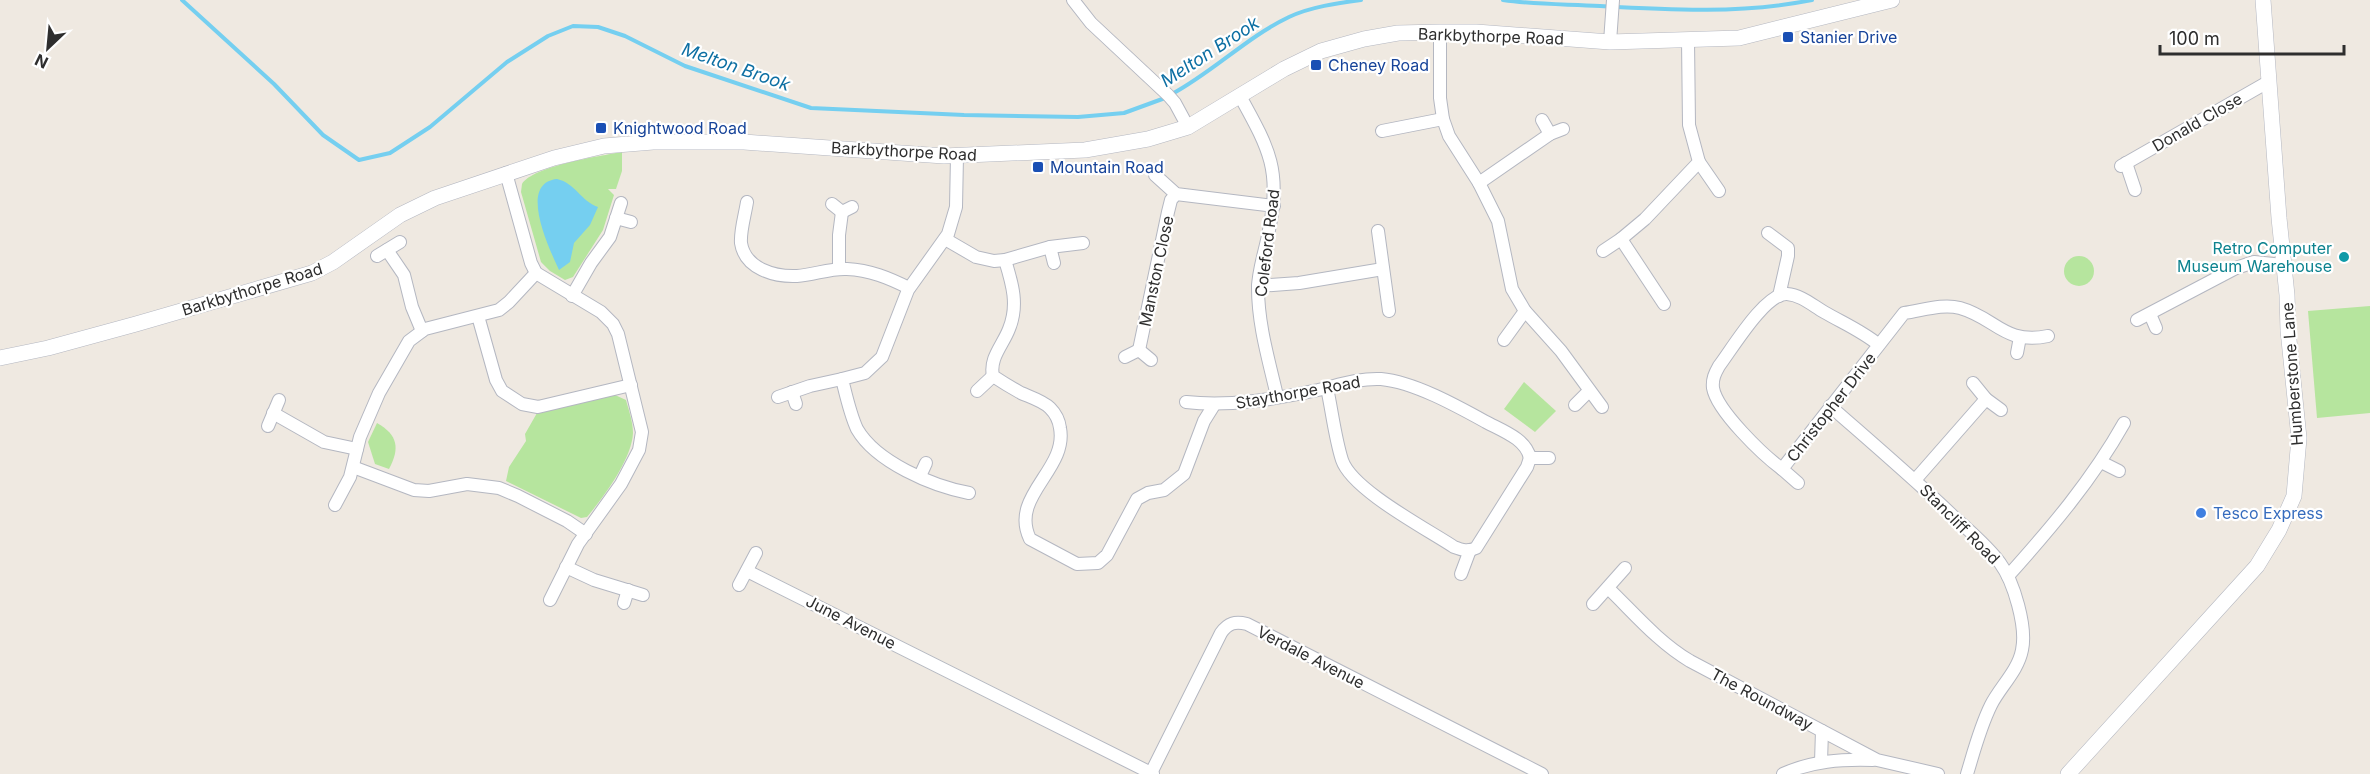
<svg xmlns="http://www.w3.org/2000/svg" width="2370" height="774" font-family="Inter,sans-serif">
<rect width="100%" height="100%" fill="#efe9e1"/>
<g fill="#b6e59e">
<path d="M 622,152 L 622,171 L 616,189 L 608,189 L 614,195 L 603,230 L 573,277 L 565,280 L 550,271 L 541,262 L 521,192 L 522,184 C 533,166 600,156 622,152 Z"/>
<circle cx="2079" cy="271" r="15"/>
<polygon points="2370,306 2370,413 2317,418 2308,311"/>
<polygon points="1524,382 1556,411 1535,432 1504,409"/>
<path d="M 615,395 L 626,400 C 629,411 633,422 633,433 C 632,459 603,498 587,517 L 581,518 L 506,481 L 509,467 L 526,441 L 525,434 L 537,413 Z"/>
<path d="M 377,423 C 398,435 400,448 389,469 L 375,464 L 368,442 Z"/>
</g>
<path fill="#75cff0" d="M 557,179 C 575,183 581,201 598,207 L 590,225 L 574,243 L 570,262 L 559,270 C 550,250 517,183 557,179 Z"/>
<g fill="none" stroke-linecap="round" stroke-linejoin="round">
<g stroke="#75cff0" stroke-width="4">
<polyline points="182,0 274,84 323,135 359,160 390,153 430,127 507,62 548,36 573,26 598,27 625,36 685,66 811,108 964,115 1078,117 1124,113 1165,98"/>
<path d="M 1503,0 C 1536,5 1568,4 1600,6 C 1671,10 1742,14 1812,0"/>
<path d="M 1172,94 C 1213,72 1247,37 1289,17 C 1310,7 1338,3 1361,0"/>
</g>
<defs>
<g id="minor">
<polyline points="1073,0 1091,23 1168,95 1175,103 1188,127"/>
<polyline points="1440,32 1440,98 1443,119 1449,136 1479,183 1498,221 1512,289 1525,311 1561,351 1602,407"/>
<polyline points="1610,42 1613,0"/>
<path d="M 1240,96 C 1268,147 1282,170 1269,230 C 1266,249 1258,270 1258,288 C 1258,325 1269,361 1277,396"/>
<polyline points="1542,120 1550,134"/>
<polyline points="1382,131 1443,119"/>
<path d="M 957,156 L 956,207 L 948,234 L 908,290 L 882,357 L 865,373 L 842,379 C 846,395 850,414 857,429 C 876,462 932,486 969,493"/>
<polyline points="1699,162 1719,191"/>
<polyline points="2126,163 2135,190"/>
<polyline points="2121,166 2268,82"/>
<polyline points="506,173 531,263 536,273 601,312 613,324 618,334 642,432 639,450 621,484 578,544 550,600"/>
<polyline points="1155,175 1176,194 1274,206"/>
<polyline points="1479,183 1550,134 1563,129"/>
<path d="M 747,202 C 745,215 740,231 741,243 C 745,269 775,277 797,276 C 814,275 830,268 847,269 C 870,270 889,278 909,288"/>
<polyline points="832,204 842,212 852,207"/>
<polyline points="616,218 631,222"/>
<polyline points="1378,231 1389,311"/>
<polyline points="1768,233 1788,248 1788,256 1779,296"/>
<polyline points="945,239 976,257 994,261 1005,260 1050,247 1083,243"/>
<polyline points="1050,247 1054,263"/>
<polyline points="387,250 404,275 412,307 422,331"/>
<polyline points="1603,251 1621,239"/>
<polyline points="377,256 400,242"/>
<path d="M 1005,260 C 1012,283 1019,305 1009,329 C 1003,345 989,358 993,376 C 1002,382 1012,388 1021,393 C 1030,397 1043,401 1050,408 C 1056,414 1059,420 1060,428 C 1068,470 1009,496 1030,539 L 1077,564 L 1098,563 L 1107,555 L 1137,499 L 1148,493 L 1164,490 L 1184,474 L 1204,421 L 1214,405"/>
<polyline points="839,269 839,235 842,212"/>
<polyline points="1258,286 1299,283 1383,269"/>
<polyline points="572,296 591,263 610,237 621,203"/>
<polyline points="1664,304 1621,239 1645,219 1699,162 1689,125 1688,40"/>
<polyline points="2150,314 2156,328"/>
<polyline points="478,316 496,380 502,391 522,404 538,407 631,385"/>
<polyline points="2137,320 2236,268 2254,262 2283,265"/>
<polyline points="1504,340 1525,311"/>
<path d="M 1879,345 C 1862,331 1843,323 1824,312 C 1812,305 1801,295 1787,294 C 1765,293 1732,349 1719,366 C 1715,373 1712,379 1713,388 C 1717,411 1763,455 1782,469 L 1904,313 C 1921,311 1942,303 1960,308 C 1996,318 2004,345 2048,336"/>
<polyline points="1139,350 1168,212 1171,200 1176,194"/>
<polyline points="2017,353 2020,337"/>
<polyline points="1125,357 1139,350 1151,360"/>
<polyline points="1973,383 1986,399 2001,410"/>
<path d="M 1327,388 C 1332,411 1335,438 1342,460 C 1352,490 1427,529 1454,547 C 1462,550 1468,552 1476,548 L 1527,467 L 1530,458 L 1549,458"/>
<polyline points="977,391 993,376"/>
<polyline points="792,392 796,404"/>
<polyline points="778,397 810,386 842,379"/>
<path d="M 1186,402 C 1230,407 1275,399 1318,390 C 1339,385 1359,378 1381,379 C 1414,382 1457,406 1486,422 C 1503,431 1526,439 1530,458"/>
<polyline points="1575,405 1589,391"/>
<path d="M 1830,406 C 1871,442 1912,477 1952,515 C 1968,530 1987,545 2000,563 C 2014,582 2027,627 2022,650 C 2018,671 2000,687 1991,705 C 1980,727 1974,751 1967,774"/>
<polyline points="273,413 324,442 357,449"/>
<polyline points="268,426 279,400"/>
<polyline points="2101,462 2119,471"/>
<polyline points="353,467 414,490 429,491 467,484 499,488 518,496 567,521 586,534"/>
<polyline points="1782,469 1798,483"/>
<polyline points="920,476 926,463"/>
<polyline points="1915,480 1986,399"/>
<polyline points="335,505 350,477 360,437 379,393 409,341 425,329 499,310 509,302 536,273"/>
<polyline points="566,567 594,580 643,595"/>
<polyline points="747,571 1153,774"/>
<polyline points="1461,574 1470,550"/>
<path d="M 2008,576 C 2051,528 2092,480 2124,423"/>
<polyline points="739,585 756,553"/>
<path d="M 1608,588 C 1634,613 1658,642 1690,661 L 1877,760 L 1938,774"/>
<polyline points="624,603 628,590"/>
<polyline points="1593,604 1625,568"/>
<polyline points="1821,762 1822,731"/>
<path d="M 1151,773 L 1221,633 C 1228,623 1235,621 1247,624 L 1542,774"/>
<path d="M 1783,774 C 1812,761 1841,759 1873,760"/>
</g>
<g id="tertiary">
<polyline points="0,358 48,348 136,324 312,273 333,262 400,215 435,198 554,158 604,146 653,142 744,142 944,156 1085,150 1148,139 1188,127 1284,69 1321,51 1364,39 1398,33 1440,32 1476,32 1610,42 1739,38 1892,0"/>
<polyline points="2068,774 2257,566 2279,530 2294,496 2299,438 2288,330 2287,295 2279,218 2263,0"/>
</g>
</defs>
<use href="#minor" stroke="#b4b7c1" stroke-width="14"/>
<use href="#tertiary" stroke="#b4b7c1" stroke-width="16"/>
<use href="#minor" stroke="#fff" stroke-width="12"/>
<use href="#tertiary" stroke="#fff" stroke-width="15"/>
</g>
<g fill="#1a4fb4" stroke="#fff" stroke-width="2">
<rect x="1782" y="31" width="12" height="12" rx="3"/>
<rect x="1310" y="59" width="12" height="12" rx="3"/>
<rect x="595" y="122" width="12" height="12" rx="3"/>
<rect x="1032" y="161" width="12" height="12" rx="3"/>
</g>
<circle fill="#0f9aa8" stroke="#fff" stroke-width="2" cx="2344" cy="257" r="6"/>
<circle fill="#3f7fe0" stroke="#fff" stroke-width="2" cx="2201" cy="513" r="6"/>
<g text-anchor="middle" stroke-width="4.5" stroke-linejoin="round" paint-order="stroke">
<g font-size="16" fill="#2e2e2e" stroke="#fff">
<text transform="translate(1491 36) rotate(2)" y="6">Barkbythorpe Road</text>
<text transform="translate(2197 122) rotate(-30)" y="6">Donald Close</text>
<text transform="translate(904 151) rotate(3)" y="6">Barkbythorpe Road</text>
<text transform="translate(1267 243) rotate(-83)" y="6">Coleford Road</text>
<text transform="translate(1156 271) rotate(-78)" y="6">Manston Close</text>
<text transform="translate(252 289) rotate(-17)" y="6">Barkbythorpe Road</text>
<text transform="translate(2292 374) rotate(-94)" y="6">Humberstone Lane</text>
<text transform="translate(1298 392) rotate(-10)" y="6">Staythorpe Road</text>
<text transform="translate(1831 407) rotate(-52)" y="6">Christopher Drive</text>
<text transform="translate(1960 524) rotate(45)" y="6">Stancliff Road</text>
<text transform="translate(851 622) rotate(27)" y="6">June Avenue</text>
<text transform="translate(1311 657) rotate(27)" y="6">Verdale Avenue</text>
<text transform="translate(1762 699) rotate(28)" y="6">The Roundway</text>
</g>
<g font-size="16" fill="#164399" stroke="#fff" text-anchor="start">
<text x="1800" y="43">Stanier Drive</text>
<text x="1328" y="71">Cheney Road</text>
<text x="613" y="134">Knightwood Road</text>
<text x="1050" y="173">Mountain Road</text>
</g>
<g font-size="16" fill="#0d838f" stroke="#fff" text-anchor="end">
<text x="2332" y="254">Retro Computer<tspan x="2332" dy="18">Museum Warehouse</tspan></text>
</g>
<g font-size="16" fill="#366cbe" stroke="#fff" text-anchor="start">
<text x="2213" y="519">Tesco Express</text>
</g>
<g font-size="18" font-style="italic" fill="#0d6fa3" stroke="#fff">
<text transform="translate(1210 52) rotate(-33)" y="6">Melton Brook</text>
<text transform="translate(736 67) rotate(19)" y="6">Melton Brook</text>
</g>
</g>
<g transform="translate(48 48) rotate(206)" stroke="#ffffff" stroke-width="4.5" paint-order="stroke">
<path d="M0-4.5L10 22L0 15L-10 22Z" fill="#2e2e2e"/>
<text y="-9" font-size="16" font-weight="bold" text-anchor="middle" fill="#2e2e2e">N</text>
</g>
<path d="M2160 45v9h184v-9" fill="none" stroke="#2e2e2e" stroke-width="3"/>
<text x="2169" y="45" font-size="18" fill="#2e2e2e" stroke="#ffffff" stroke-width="4.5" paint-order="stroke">100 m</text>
</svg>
